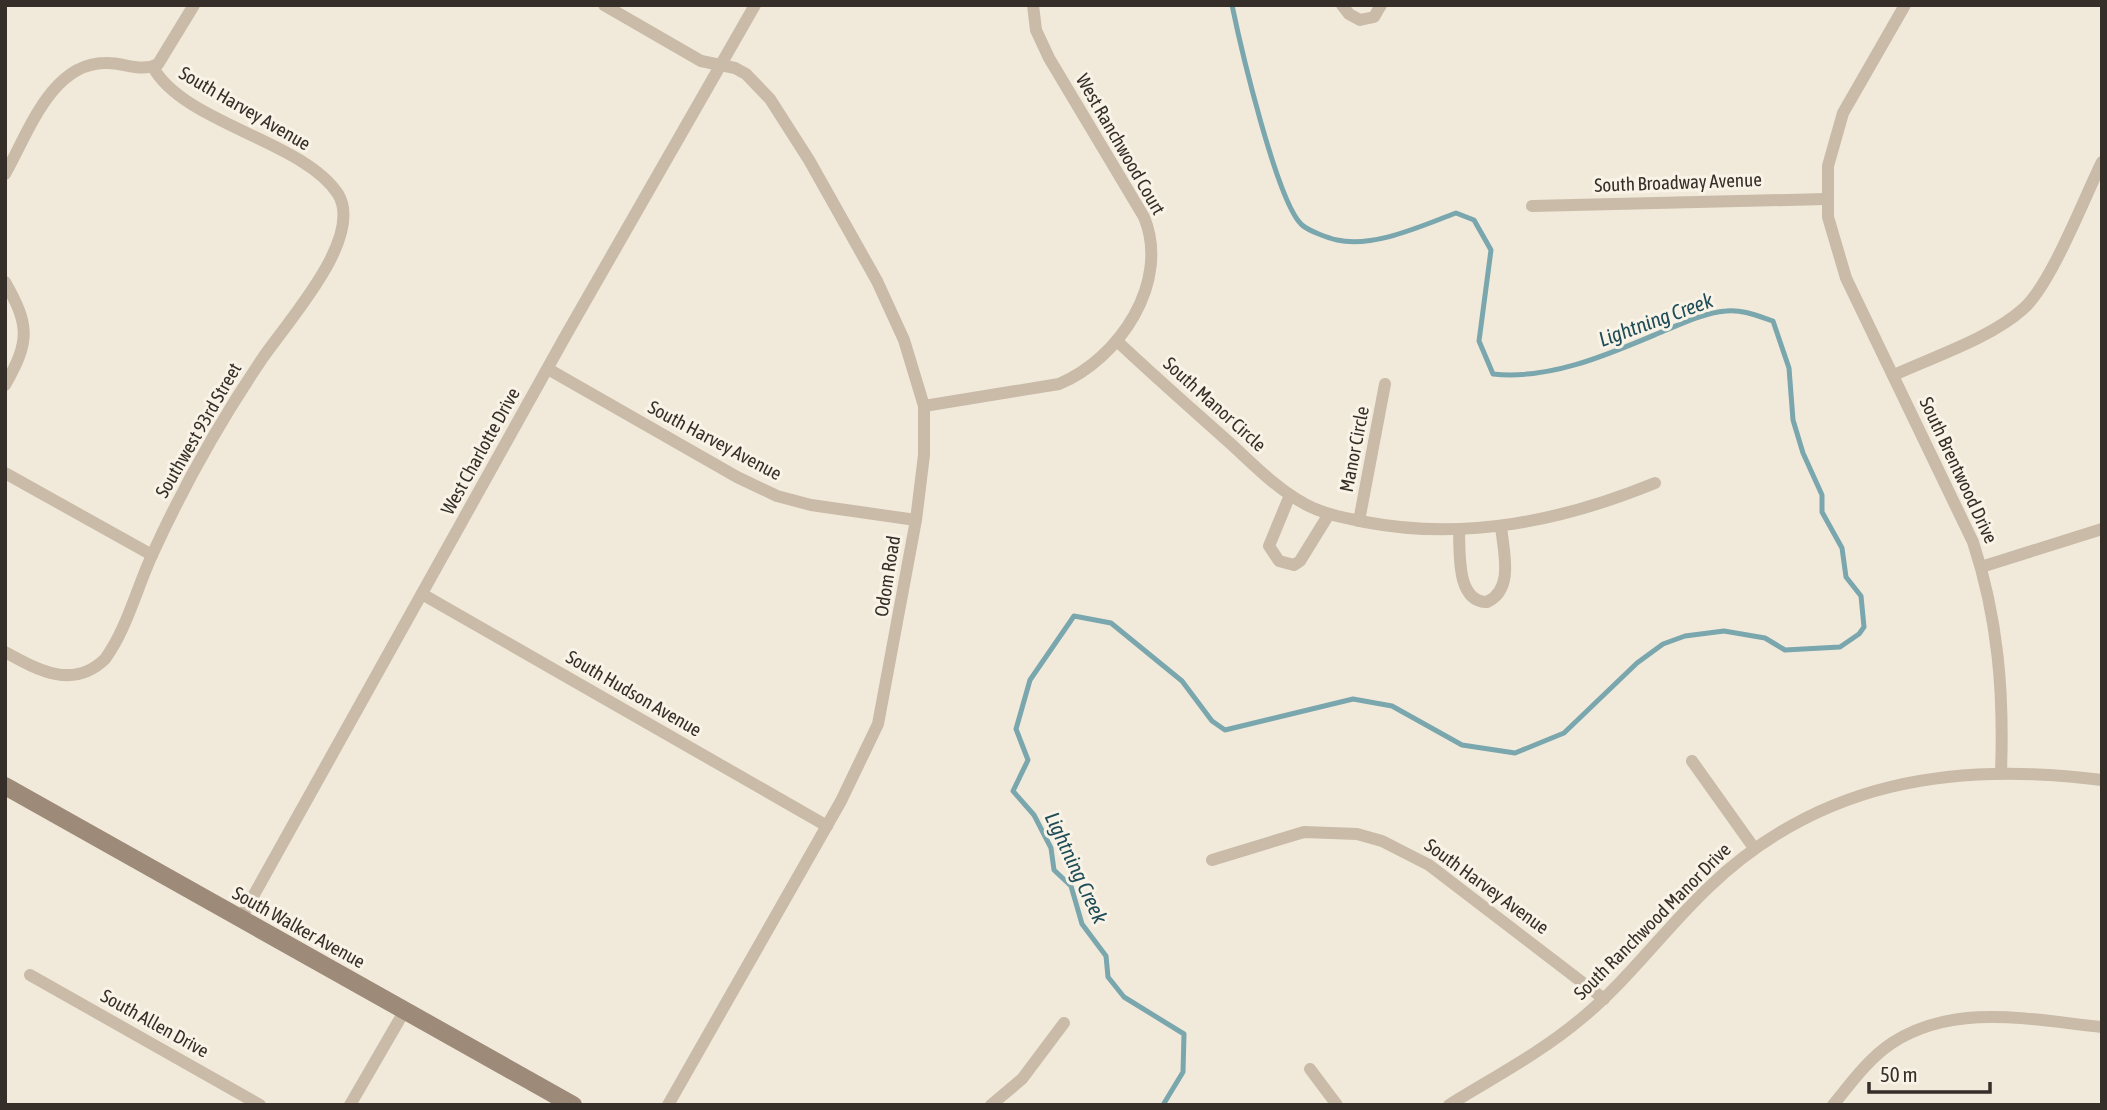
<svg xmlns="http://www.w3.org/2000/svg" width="2107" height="1110" font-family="'Asap Condensed',sans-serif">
<rect width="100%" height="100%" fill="#f1eadb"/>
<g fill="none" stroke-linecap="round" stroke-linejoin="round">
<path stroke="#7aa6ae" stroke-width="5" d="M 1163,1105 L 1183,1072 L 1184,1034 L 1124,997 L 1108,977 L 1106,956 L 1082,924 L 1071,886 L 1054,870 L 1051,848 L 1034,815 L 1013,791 L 1028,760 L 1016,729 L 1030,680 L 1074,616 L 1111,623 L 1182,681 L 1212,721 L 1225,730 L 1353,699 L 1392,706 L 1462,745 L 1515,753 L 1564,733 L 1637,663 L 1663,644 L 1685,636 L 1724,631 L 1765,638 L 1785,650 L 1840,647 L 1859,634 L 1864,627 L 1861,596 L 1846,577 L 1842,548 L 1822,512 L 1822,495 L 1803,453 L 1793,420 L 1789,368 L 1773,321 C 1758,316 1742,309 1726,311 C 1703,313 1681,324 1659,333 C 1607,355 1550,380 1493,374 L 1479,341 L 1491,250 L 1474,220 L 1456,213 C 1421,226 1374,248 1337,240 C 1328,238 1309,231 1302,225 C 1277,203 1240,44 1232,5"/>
<g stroke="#c9bba7" stroke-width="12">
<polyline points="604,5 701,61 735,68 746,74 770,99 809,160 877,281 904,340 924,406 924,455 916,520 878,724 841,801 668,1105"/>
<polyline points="1342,5 1349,14 1360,20 1374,17 1381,5"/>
<path d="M 1905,5 L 1843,113 L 1828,166 L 1828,217 L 1846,278 L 1973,542 C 1998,618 2004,692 2001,772"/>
<path d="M 5,174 C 28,134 51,63 105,63 C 123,62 141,73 158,64 L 194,5"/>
<polyline points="1532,206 1826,199"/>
<path d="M 5,282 C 30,326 30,341 5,385"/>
<path d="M 1117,341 C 1154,376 1193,410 1231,444 C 1254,465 1277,489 1305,504 C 1323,514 1345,518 1365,522 C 1465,541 1562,521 1655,483"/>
<polyline points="548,369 737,477 777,496 811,505 916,520"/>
<path d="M 1894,375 C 1933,357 1991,338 2023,309 C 2051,285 2084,198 2102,162"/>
<path d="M 924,406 L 1059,384 C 1119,359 1171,282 1144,217 L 1049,58 L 1036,30 L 1033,5"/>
<polyline points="5,473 152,555"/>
<polyline points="1290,495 1269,546 1279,561 1294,565 1300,561 1329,514"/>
<polyline points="1359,521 1385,384"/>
<path d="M 1459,530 C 1460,552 1456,602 1487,602 C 1515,589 1503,550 1501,526"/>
<polyline points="1981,567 2102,529"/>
<polyline points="422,594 827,826"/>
<path d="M 5,652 C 38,670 73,690 105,659 C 127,629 137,587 153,553 C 184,485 220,421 262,359 C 286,323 365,238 338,194 C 304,141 183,123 153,67"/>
<polyline points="1692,761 1754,848"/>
<polyline points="1212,860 1304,832 1357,834 1382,841 1429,865 1604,999"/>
<polyline points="241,918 566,335 755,5"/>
<polyline points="30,975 260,1105"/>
<polyline points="1310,1069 1337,1105"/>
<polyline points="350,1105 405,1010"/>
<polyline points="991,1105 1022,1079 1064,1023"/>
<path d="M 1449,1105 C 1494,1077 1542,1052 1582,1018 C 1629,979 1664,930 1708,888 C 1819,781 1954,761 2102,780"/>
<path d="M 1833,1105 C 1851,1083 1868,1059 1892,1043 C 1955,1002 2032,1020 2102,1027"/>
</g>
<polyline stroke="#9d8a79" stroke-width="18" points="5,786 573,1105"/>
</g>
<g text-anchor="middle" stroke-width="6" stroke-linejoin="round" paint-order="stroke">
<g font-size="19" fill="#362e28" stroke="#f9f3e7">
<text transform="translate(245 108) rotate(30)" y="7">South Harvey Avenue</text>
<text transform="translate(1121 144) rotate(60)" y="7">West Ranchwood Court</text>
<text transform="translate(1678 182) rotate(-2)" y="7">South Broadway Avenue</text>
<text transform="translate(1215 404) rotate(42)" y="7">South Manor Circle</text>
<text transform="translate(198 430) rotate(-60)" y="7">Southwest 93rd Street</text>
<text transform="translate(715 440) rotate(28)" y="7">South Harvey Avenue</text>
<text transform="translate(1354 449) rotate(-79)" y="7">Manor Circle</text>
<text transform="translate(480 451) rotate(-61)" y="7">West Charlotte Drive</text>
<text transform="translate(1959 470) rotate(65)" y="7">South Brentwood Drive</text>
<text transform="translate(887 576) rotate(-81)" y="7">Odom Road</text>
<text transform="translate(634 693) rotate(30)" y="7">South Hudson Avenue</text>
<text transform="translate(1487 886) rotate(36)" y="7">South Harvey Avenue</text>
<text transform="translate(1652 921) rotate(-45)" y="7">South Ranchwood Manor Drive</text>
<text transform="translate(299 927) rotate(29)" y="7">South Walker Avenue</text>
<text transform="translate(155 1023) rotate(29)" y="7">South Allen Drive</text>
</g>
<g font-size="21" font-style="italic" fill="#1e4c57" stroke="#f9f3e7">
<text transform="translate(1656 320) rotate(-20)" y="7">Lightning Creek</text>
<text transform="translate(1076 868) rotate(65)" y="7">Lightning Creek</text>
</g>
</g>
<rect width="2107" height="1110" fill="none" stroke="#362e28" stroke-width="14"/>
<path d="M1869 1082v10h121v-10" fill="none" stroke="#362e28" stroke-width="3.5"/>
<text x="1880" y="1082" font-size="21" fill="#362e28" stroke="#f9f3e7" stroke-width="5" paint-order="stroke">50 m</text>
</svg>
